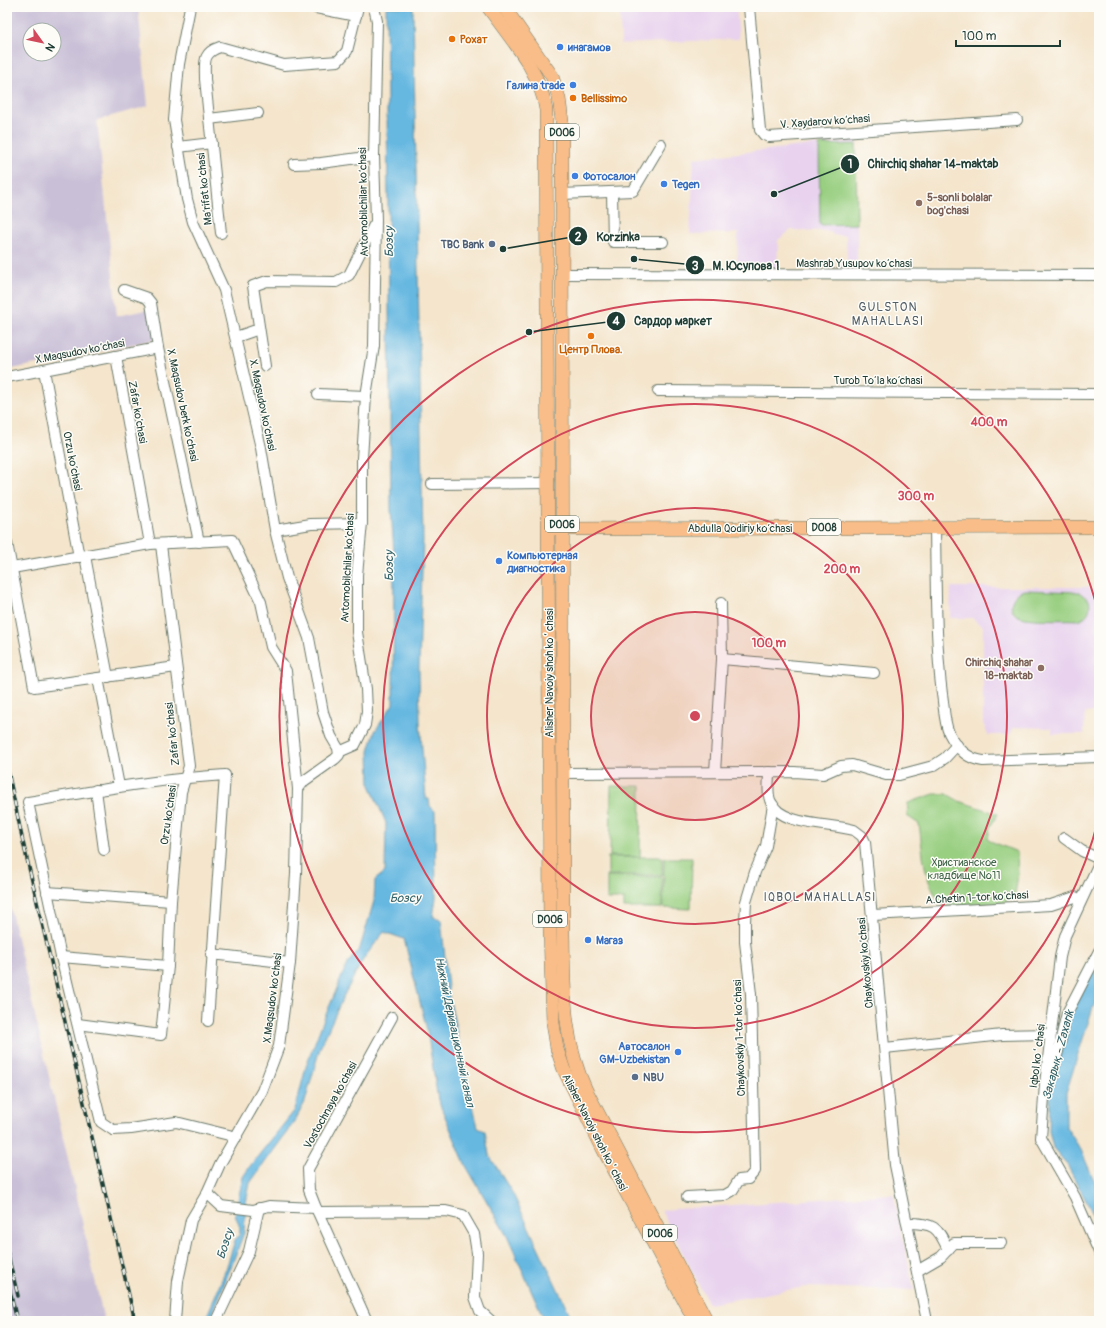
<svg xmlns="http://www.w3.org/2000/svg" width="1106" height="1328" font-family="Pangolin,sans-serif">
<rect width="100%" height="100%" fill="#fdfcf7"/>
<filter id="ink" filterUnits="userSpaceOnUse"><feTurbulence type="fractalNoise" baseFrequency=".025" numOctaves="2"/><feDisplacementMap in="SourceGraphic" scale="8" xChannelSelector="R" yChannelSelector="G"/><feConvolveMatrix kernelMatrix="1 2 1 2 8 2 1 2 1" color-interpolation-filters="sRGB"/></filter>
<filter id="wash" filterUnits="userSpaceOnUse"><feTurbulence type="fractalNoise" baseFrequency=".012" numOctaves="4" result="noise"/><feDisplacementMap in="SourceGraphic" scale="16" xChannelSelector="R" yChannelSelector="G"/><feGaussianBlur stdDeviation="0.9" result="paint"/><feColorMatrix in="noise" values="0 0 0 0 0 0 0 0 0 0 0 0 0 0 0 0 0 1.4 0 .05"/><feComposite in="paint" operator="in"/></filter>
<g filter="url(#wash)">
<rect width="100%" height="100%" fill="#f4e5cc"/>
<g fill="#e8d2ee">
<polygon points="620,7 736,7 739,39 621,44"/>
<polygon points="857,140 857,262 847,262 846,235 832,235 832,231 791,230 778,240 777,270 737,270 738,233 690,234 694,158"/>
<polygon points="951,587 1091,587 1091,591 1099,591 1099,711 1085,713 1084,734 1052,734 1052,728 1014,727 1010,735 988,735 983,723 983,626 972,618 950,618"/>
<polygon points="893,1194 914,1290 805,1287 709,1304 661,1210"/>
</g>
<g fill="#c9bfd7" fill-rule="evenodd">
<path d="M 7,7 L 138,7 L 148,106 L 97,120 L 117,316 L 156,308 L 162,338 L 7,370 ZM 30,30 L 54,30 L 54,54 L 30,54 Z"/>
<polygon points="7,894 77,1198 104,1321 7,1321"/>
</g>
<g fill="#99cf81" stroke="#5c865a">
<polygon points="856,144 857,224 820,225 819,145"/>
<path d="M 1024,590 L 1079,592 L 1089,600 C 1092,610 1087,618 1078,620 C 1062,619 1035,621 1021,617 C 1005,612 1011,594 1024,590 Z"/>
<polygon points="611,786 641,786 640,857 610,856"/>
<path d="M 934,794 L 947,794 L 959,801 L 998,814 L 990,827 L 988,840 L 1017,852 L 1018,874 L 1015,895 L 1002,905 L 943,905 C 923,884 923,851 919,824 L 907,816 L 908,803 Z"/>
<rect x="608" y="857" width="54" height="18"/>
<polygon points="664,858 692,858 691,909 663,908"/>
<polygon points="607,876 662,877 662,908 624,908 624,899 607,899"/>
</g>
<g fill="#66b8e1" stroke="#427a8a">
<polygon points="386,7 413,7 423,539 419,668 420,722 426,799 429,799 430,806 435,811 436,898 433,917 441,919 449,997 478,1128 485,1131 489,1155 513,1194 573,1321 545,1321 507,1236 466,1166 438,1100 427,1030 404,939 384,932 364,958 344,995 320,1048 305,1102 295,1121 250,1183 246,1203 244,1233 210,1321 205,1321 226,1269 235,1240 239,1235 240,1228 235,1214 243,1177 250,1166 295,1110 307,1063 322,1024 347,964 360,948 374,901 375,880 385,872 386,823 370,785 369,751 375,731 393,704 394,554 391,509"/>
<polygon points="1099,956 1099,997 1093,1007 1066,1093 1066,1127 1081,1150 1099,1192 1099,1232 1092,1212 1066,1163 1053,1148 1049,1131 1050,1093 1068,1019"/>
</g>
</g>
<g filter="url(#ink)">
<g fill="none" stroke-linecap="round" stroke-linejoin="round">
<defs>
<g id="minor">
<polyline points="190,7 179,64 174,120 187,199 193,222 224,290 261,448 275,530 287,578 309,638 323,712 331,736 338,748 339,755 335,759 304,781 298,789"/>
<polyline points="749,7 760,130 764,135 769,137 1017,120"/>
<polyline points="316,8 356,16"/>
<polyline points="209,119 258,113"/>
<polyline points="178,147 212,143"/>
<polyline points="294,164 321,163 374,156"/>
<polyline points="612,192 613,242 663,242"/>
<polyline points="562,194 633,191 661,144"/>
<path d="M 221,233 L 205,79 C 205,62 202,53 220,47 L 284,65 L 338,61 L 347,51 L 358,7"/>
<polyline points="562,274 1099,275"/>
<polyline points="124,290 147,298 151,303 158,348 199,542"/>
<polyline points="236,337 259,329"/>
<polyline points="116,356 150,544"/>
<polyline points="265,366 253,286 267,281 336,282 349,275 374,225"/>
<polyline points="44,370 79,557"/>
<polyline points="7,377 158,348"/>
<polyline points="658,391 1099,394"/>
<polyline points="318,394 366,396"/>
<polyline points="432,484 548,483"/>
<path d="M 935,526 C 936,583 935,638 942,694 C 944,706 944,722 949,733 C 956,747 967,759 983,761 L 1099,757"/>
<polyline points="275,530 311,524 362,523"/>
<polyline points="7,543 34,687 176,667"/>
<polyline points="85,556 108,677"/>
<polyline points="12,568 150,544 232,540 261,602 271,647 286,671 298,789 296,874 290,963 279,1046 262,1091 220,1164 207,1193 191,1220 178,1281 175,1321"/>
<polyline points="722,659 874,673"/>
<polyline points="98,678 119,786"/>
<polyline points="339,752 355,745 365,725 367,711 366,689 357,632 357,575 362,523 362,458 366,396 374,346 376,220 374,156 377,21 374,7"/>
<polyline points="715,772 722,659 721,603"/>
<path d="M 769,772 C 769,781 767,792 770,800 C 779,827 832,823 854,830 L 862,836 L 865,842 L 895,1165 L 927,1321"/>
<polyline points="563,773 794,772 823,774 841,766 852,765 886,775 899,775 933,766 945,758 957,745"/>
<polyline points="96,790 104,850"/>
<polyline points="1064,838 1082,851 1099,859"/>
<polyline points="1099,863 1065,936 1060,957 1045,1084 1041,1138 1075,1197 1099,1252"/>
<polyline points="47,892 171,901"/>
<polyline points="873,915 1051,905 1075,897 1081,900"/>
<polyline points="211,954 290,963"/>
<polyline points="61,957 168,966"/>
<path d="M 208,1021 L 225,775 C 158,779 94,791 28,802 L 61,957 L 101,1122 L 113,1130 L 131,1129 L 176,1122 L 237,1137"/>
<polyline points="78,1024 161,1035 168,966 171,901 181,792 189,766 161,545"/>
<polyline points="885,1048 1002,1035 1051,1034"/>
<polyline points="1051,1081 1067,1013 1099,951"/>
<polyline points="207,1193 221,1206 253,1210 269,1206 316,1208"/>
<polyline points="687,1197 725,1195 732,1191 739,1180 748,1179 755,1171 751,994 745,942 745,922 746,902 755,872 766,846 773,805"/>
<polyline points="318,1212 446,1211 463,1215 474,1234 477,1253 475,1297 480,1311 491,1321"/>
<path d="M 907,1223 C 933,1223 938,1226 948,1250"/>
<polyline points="917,1271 941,1257 954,1243 1001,1243"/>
<polyline points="216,1321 249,1251 259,1208"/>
<polyline points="367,1321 316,1208 309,1190 308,1169 392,1017"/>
</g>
<g id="major">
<path d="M 488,7 C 510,38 540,70 546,110 L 550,932 L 553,1023 L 557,1049 L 564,1070 L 603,1149 L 695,1321"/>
<path d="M 504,7 L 552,76 L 559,98 L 562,121 L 563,932 C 564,985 562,1040 586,1090 L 707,1321"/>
<polyline points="555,529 1099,527"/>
</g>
</defs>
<use href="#minor" stroke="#6a7869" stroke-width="12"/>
<use href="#major" stroke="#6a7869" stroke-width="14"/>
<use href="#minor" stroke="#fff" stroke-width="10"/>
<use href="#major" stroke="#f8bd88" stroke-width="13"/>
<defs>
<g id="rail">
<polyline points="7,766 23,842 135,1321"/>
<polyline points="7,1251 18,1296"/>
<polyline points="7,1277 17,1321"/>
</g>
</defs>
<use href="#rail" stroke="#1f3d34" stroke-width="3.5"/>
<use href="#rail" stroke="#fdfcf7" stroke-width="2" stroke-dasharray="6" stroke-linecap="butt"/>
</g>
</g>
<circle cx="695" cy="716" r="104" fill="#d1495b" fill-opacity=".12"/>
<g fill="none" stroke="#d1495b" stroke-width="2">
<circle cx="695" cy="716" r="104"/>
<circle cx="695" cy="716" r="208"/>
<circle cx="695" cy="716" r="312"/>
<path d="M1099 817A416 416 0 1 1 1099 615"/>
</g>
<g fill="#e8710a" stroke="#fdfcf7" stroke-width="1.5">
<circle cx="452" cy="39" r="4"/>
<circle cx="573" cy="98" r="4"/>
<circle cx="591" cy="336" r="4"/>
</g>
<g fill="#3f7fe0" stroke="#fdfcf7" stroke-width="1.5">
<circle cx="560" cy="47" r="4"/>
<circle cx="573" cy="85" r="4"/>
<circle cx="575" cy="176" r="4"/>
<circle cx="664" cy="184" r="4"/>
<circle cx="499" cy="561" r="4"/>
<circle cx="588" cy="940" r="4"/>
<circle cx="678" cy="1052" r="4"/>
</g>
<g fill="#8d6e63" stroke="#fdfcf7" stroke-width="1.5">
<circle cx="919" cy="203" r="4"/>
<circle cx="1041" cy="668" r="4"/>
</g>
<g fill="#5c6f8a" stroke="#fdfcf7" stroke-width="1.5">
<circle cx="492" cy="244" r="4"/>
<circle cx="635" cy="1077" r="4"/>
</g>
<g text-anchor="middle" stroke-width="3" stroke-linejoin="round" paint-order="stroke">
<g fill="#fdfcf7" stroke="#62766e" stroke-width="1">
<rect x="545" y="124" width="34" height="16" rx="3"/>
<rect x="545" y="516" width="34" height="16" rx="3"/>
<rect x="807" y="519" width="34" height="16" rx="3"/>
<rect x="533" y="911" width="34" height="16" rx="3"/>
<rect x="643" y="1225" width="34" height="16" rx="3"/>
</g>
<g font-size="10" font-weight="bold" fill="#1f3d34">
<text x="562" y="136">D006</text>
<text x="562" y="528">D006</text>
<text x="824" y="531">D008</text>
<text x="550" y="923">D006</text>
<text x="660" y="1237">D006</text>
</g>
<g font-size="11" font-weight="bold" fill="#c56008" stroke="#fdfcf7" text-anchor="start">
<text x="460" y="43">Рохат</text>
<text x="581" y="102">Bellissimo</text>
<text x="591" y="353" text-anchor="middle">Центр Плова.</text>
</g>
<g font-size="11" font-weight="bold" fill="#366cbe" stroke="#fdfcf7" text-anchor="start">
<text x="568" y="51">инагамов</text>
<text x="565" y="89" text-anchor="end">Галина trade</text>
<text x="583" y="180">Фотосалон</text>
<text x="672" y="188">Tegen</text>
<text x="507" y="559">Компьютерная<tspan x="507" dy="13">диагностика</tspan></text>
<text x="596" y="944">Магаз</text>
<text x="670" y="1050" text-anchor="end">Автосалон<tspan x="670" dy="13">GM-Uzbekistan</tspan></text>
</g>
<g font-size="11" fill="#1f3d34" stroke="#fdfcf7">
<text transform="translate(825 121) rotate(-4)" y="4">V. Xaydarov ko‘chasi</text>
<text transform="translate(204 189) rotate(-96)" y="4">Maʼrifat ko‘chasi</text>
<text transform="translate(363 202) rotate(-91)" y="4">Avtomobilchilar ko‘chasi</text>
<text x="854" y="267">Mashrab Yusupov ko‘chasi</text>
<text transform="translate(80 351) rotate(-11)" y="4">X.Maqsudov ko‘chasi</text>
<text x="878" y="384">Turob To‘la ko‘chasi</text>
<text transform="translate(183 405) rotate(78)" y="4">X .Maqsudov berk ko‘chasi</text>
<text transform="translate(263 405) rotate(78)" y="4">X. Maqsudov ko‘chasi</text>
<text transform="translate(138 412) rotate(80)" y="4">Zafar ko‘chasi</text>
<text transform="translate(73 461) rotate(79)" y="4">Orzu ko‘chasi</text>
<text x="740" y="532">Abdulla Qodiriy ko‘chasi</text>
<text transform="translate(347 568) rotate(-87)" y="4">Avtomobilchilar ko‘chasi</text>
<text transform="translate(549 673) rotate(-90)" y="4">Alisher Navoiy shoh koʻchasi</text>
<text transform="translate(172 734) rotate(-96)" y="4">Zafar ko‘chasi</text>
<text transform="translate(168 815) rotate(-82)" y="4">Orzu ko‘chasi</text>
<text transform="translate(977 897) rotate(-3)" y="4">A.Chetin 1-tor ko‘chasi</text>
<text transform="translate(865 963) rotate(-95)" y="4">Chaykovskiy ko‘chasi</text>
<text transform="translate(272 998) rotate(-83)" y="4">X.Maqsudov ko‘chasi</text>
<text transform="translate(739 1038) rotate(-92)" y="4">Chaykovskiy 1-tor ko‘chasi</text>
<text transform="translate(1037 1056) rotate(-83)" y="4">Iqbol koʻchasi</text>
<text transform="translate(330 1105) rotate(-61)" y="4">Vostochnaya ko‘chasi</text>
<text transform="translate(595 1132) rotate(63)" y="4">Alisher Navoiy shoh koʻchasi</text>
</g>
<g font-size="11" font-weight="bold" fill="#785e54" stroke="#fdfcf7" text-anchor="start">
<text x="927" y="201">5-sonli bolalar<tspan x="927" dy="13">bog'chasi</tspan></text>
<text x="1033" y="666" text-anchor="end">Chirchiq shahar<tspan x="1033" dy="13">18-maktab</tspan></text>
</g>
<g font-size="11" font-weight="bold" fill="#4e5e75" stroke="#fdfcf7" text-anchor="end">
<text x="484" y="248">TBC Bank</text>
<text x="643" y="1081" text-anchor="start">NBU</text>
</g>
<g font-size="11" fill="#3e6247" stroke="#fdfcf7">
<text x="964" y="866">Христианское<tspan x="964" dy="13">кладбище №11</tspan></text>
</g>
<g font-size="12" font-style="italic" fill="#346268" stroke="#fdfcf7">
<text transform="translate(389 242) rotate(-90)" y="4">Бозсу</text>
<text transform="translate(389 566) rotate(-90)" y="4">Бозсу</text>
<text x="405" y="902">Бозсу</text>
<text transform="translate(455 1032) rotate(78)" y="4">Нижний Деривационный канал</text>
<text transform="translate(1058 1055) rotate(-75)" y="4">Закарық - Zaxarik</text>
<text transform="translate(225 1244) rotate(-72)" y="4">Бозсу</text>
</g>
<g font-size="12" letter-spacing="1" fill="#535f67" stroke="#fdfcf7">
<text x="888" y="311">GULSTON<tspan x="888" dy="14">MAHALLASI</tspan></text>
<text x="820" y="901">IQBOL MAHALLASI</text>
</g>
</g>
<circle cx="695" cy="716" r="6" fill="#d1495b" stroke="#fdfcf7" stroke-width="2"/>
<g font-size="12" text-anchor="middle" font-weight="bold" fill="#d1495b" stroke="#fdfcf7" stroke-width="3" stroke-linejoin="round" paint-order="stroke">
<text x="989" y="426">400 m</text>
<text x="916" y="500">300 m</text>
<text x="842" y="573">200 m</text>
<text x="769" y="647">100 m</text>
</g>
<path fill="none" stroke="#1f3d34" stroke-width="1.5" d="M774 194L850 164M503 249L578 236M634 259L695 265M529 332L616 321"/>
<g fill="#1f3d34" stroke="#fdfcf7" stroke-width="1.5">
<circle cx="774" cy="194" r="4"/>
<circle cx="503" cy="249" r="4"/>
<circle cx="634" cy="259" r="4"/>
<circle cx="529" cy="332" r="4"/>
<circle cx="850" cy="164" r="10"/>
<circle cx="578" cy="236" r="10"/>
<circle cx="695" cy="265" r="10"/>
<circle cx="616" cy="321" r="10"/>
</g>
<g font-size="12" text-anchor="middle" font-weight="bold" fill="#fff">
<text x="850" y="168">1</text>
<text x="578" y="241">2</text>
<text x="695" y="270">3</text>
<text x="616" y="325">4</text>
</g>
<g font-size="12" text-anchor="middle" font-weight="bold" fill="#1f3d34" stroke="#fdfcf7" stroke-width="3" stroke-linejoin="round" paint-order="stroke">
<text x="933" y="168">Chirchiq shahar 14-maktab</text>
<text x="618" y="241">Korzinka</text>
<text x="746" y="270">М. Юсупова 1</text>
<text x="673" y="325">Сардор маркет</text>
</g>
<rect width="1106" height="1328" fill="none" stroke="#fdfcf7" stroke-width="24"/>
<g transform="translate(42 42) rotate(123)"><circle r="19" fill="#fdfcf7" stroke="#a4b0a9"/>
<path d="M0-3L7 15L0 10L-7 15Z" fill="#d1495b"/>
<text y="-6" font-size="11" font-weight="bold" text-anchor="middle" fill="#1f3d34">N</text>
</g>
<path d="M956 40v6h104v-6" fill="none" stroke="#1f3d34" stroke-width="2"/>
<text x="962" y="40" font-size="12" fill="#1f3d34" stroke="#fdfcf7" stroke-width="3" paint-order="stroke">100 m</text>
</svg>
